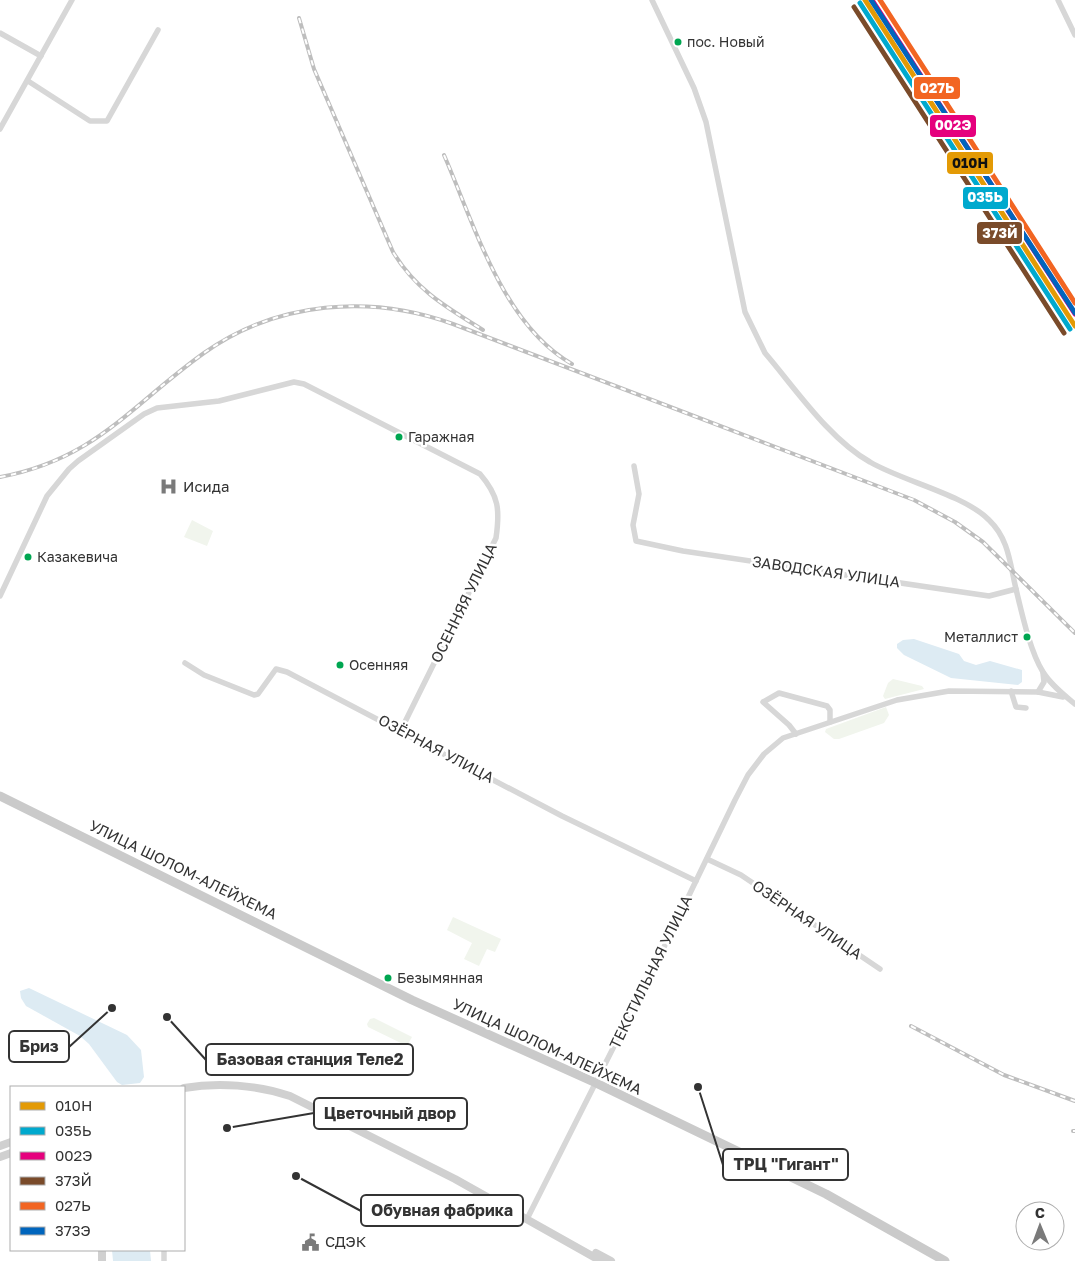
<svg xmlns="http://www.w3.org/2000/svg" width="1075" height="1261" font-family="'Golos Text',sans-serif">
<rect width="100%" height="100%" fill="#fff"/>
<g fill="#f1f5ed">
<polygon points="192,520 213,531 207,546 184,537"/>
<polygon points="893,679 922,686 924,689 885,699 883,696 888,683"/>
<polygon points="886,707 889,715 884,723 839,739 834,739 825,732 826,729"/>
<polygon points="453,917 501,939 495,952 487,949 479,966 464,959 472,943 447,930"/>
<polygon points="374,1018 412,1037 407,1046 368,1027 367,1024 370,1019"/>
</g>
<g fill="#ddebf3">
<polygon points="914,639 959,654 964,661 976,665 990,661 1022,670 1022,682 1018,685 951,678 904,655 897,648 897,644 903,640"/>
<polygon points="29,988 127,1035 141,1050 144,1077 140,1083 122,1085 117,1082 89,1044 80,1036 26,1006 21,998 20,991"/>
<polygon points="112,1250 150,1250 151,1261 113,1261"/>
</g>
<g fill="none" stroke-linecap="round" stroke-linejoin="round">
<g stroke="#d7d7d7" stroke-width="5.5">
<path d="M 652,0 L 694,88 L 706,122 L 745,312 L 765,353 C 795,388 829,439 870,462 C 902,481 965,495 989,520 C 1009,539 1010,564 1016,589 C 1022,614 1030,651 1043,672 C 1051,685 1064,695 1075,704"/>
<polyline points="1058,0 1075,35"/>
<polyline points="0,33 41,56"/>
<polyline points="28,81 90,121 107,121 158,30"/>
<polyline points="0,129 72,0"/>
<polyline points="634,466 639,494 633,525 636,541 683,551 989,596 1016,589"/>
<path d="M 0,596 L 47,496 L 69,469 L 78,461 L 144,414 L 157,408 L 219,401 L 294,382 L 304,384 L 480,474 C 499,496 500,510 496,538 L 401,730"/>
<polyline points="185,663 204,675 254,695 258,694 276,669 287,672 562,816 696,881"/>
<polyline points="1011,691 1016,707 1026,708"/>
<polyline points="1038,692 1044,682 1043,673"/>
<polyline points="796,734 789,725 763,702 779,693 827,706 830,710 830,722"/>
<polyline points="707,859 741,875 880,969"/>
<polyline points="527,1219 666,943 735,800 748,775 764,754 783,738 897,700 949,691 1038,692 1063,697"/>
<polyline points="164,1261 164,1250"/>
</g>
<g stroke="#d0d0d0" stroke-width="8">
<path d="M 184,1088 C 218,1082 257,1085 290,1096 L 455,1179 L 601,1261"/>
<polyline points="0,1146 11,1142"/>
<polyline points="0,1157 11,1153"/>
<polyline points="102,1250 102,1261"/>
<polyline points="596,1253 611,1261"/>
</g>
<polyline stroke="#cacaca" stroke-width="9" points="0,796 412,1000 596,1083 826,1194 945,1261"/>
<defs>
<g id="rail">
<path d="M 299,18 L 314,69 L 393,252 C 416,290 446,307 483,330"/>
<path d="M 444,155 C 475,226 503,325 572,364"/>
<path d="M 0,477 C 96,459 131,405 204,353 C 277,301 371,294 453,324 L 914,500 L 955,522 L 983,542 L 1075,633"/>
<polyline points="911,1026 1004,1075 1075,1101"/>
<polyline points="1073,1131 1075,1131"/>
</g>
</defs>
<use href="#rail" stroke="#bebebe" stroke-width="4"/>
<use href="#rail" stroke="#fff" stroke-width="2" stroke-dasharray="5.5" stroke-linecap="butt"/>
<defs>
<polyline id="rail-1" points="865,0 1075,326"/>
<polyline id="rail-2" points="860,3 1070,329"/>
<polyline id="rail-3" points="872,0 1075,314"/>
<polyline id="rail-4" points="854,7 1064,333"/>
<polyline id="rail-5" points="880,0 1075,303"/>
<polyline id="rail-6" points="871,0 1075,313"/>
</defs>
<use href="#rail-1" stroke="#fff" stroke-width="9"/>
<use href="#rail-2" stroke="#fff" stroke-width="9"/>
<use href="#rail-3" stroke="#fff" stroke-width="9"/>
<use href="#rail-4" stroke="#fff" stroke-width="9"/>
<use href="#rail-5" stroke="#fff" stroke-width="9"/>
<use href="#rail-6" stroke="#fff" stroke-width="9"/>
<use href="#rail-1" stroke="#e39a05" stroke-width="5"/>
<use href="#rail-2" stroke="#00a9ce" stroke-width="5"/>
<use href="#rail-3" stroke="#e5007d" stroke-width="5"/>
<use href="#rail-4" stroke="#7a4b2a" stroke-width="5"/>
<use href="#rail-5" stroke="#f26522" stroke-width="5"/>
<use href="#rail-6" stroke="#0065bd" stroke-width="5"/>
</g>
<defs>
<symbol id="hospital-bare" viewBox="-9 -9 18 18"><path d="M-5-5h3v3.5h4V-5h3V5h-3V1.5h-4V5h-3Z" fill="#7a7a7a" stroke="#fff" stroke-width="2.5" paint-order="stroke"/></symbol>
<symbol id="civic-bare" viewBox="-9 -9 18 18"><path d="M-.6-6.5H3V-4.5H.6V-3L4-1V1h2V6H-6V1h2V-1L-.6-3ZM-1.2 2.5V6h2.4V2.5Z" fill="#7a7a7a" stroke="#fff" stroke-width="2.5" paint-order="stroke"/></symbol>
</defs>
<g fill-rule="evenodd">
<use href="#hospital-bare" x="156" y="474" width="25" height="25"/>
<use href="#civic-bare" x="298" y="1230" width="25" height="25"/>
</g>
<g fill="#00a651" stroke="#fff" stroke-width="2">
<circle cx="678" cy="42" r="4.5"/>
<circle cx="399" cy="437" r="4.5"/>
<circle cx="28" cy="557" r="4.5"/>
<circle cx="1027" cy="637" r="4.5"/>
<circle cx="340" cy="665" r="4.5"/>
<circle cx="388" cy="978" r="4.5"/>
</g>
<g text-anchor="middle" stroke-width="5" stroke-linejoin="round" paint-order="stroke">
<g font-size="14" fill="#333" stroke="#fff" text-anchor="start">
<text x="687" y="47">пос. Новый</text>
<text x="408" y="442">Гаражная</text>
<text x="37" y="562">Казакевича</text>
<text x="1018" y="642" text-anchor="end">Металлист</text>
<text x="349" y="670">Осенняя</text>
<text x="397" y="983">Безымянная</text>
</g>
<g font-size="15" fill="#333" stroke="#fff" text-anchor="start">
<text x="183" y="492">Исида</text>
<text x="325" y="1247">СДЭК</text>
</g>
<g font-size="15" fill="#333" stroke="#fff">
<text transform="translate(826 572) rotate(8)" y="5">ЗАВОДСКАЯ УЛИЦА</text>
<text transform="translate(464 603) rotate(-64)" y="5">ОСЕННЯЯ УЛИЦА</text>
<text transform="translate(436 749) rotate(28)" y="5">ОЗЁРНАЯ УЛИЦА</text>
<text transform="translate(183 870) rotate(26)" y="5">УЛИЦА ШОЛОМ-АЛЕЙХЕМА</text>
<text transform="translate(807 920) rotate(34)" y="5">ОЗЁРНАЯ УЛИЦА</text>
<text transform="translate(651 972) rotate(-64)" y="5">ТЕКСТИЛЬНАЯ УЛИЦА</text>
<text transform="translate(547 1047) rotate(25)" y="5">УЛИЦА ШОЛОМ-АЛЕЙХЕМА</text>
</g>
</g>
<path fill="none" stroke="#333" stroke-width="2" d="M112 1008L69 1047M167 1017L206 1060M227 1128L314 1113M698 1087L723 1165M296 1176L361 1211"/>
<g fill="#333" stroke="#fff" stroke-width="2">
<circle cx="112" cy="1008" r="5"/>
<circle cx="167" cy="1017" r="5"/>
<circle cx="227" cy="1128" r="5"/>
<circle cx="698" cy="1087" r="5"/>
<circle cx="296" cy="1176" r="5"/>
</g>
<g fill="#fff" stroke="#333" stroke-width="2">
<rect x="9" y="1031" width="60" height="31" rx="5"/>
<rect x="206" y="1044" width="207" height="31" rx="5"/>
<rect x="314" y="1098" width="153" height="31" rx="5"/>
<rect x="723" y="1149" width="125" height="31" rx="5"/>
<rect x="361" y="1195" width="162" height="31" rx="5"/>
</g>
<g font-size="16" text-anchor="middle" font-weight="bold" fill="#333">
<text x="39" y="1052">Бриз</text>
<text x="310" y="1065">Базовая станция Теле2</text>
<text x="390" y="1119">Цветочный двор</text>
<text x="786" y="1170">ТРЦ "Гигант"</text>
<text x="442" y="1216">Обувная фабрика</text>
</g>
<g stroke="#fff" stroke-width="2">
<rect x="913" y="76" width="48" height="24" rx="5" fill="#f26522"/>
<rect x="929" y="114" width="48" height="24" rx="5" fill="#e5007d"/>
<rect x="946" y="151" width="48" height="24" rx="5" fill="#e39a05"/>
<rect x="962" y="186" width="47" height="24" rx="5" fill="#00a9ce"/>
<rect x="976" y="221" width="47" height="24" rx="5" fill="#7a4b2a"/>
</g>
<g font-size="14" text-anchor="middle" font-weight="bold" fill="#fff">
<text x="937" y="93">027Ь</text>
<text x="953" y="130">002Э</text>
<text x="985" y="202">035Ь</text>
<text x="1000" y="238">373Й</text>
</g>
<g font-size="14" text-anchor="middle" font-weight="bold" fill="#111">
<text x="970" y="168">010Н</text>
</g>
<rect x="10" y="1086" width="175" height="165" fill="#ffffff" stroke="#adadad"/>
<rect x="20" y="1102" width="25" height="8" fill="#e39a05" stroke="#adadad"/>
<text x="55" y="1111" font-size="15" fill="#333333">010Н</text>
<rect x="20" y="1127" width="25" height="8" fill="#00a9ce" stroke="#adadad"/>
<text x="55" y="1136" font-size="15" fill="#333333">035Ь</text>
<rect x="20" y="1152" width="25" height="8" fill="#e5007d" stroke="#adadad"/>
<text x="55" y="1161" font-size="15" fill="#333333">002Э</text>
<rect x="20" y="1177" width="25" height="8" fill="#7a4b2a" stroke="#adadad"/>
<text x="55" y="1186" font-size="15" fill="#333333">373Й</text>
<rect x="20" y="1202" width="25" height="8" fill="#f26522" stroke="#adadad"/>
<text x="55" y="1211" font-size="15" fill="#333333">027Ь</text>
<rect x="20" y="1227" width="25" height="8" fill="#0065bd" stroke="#adadad"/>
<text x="55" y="1236" font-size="15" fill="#333333">373Э</text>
<g transform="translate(1040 1226) rotate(359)"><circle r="24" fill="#ffffff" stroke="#adadad"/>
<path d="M0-4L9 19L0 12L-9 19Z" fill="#7a7a7a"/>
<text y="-8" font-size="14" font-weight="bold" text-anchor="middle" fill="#333333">С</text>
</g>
</svg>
